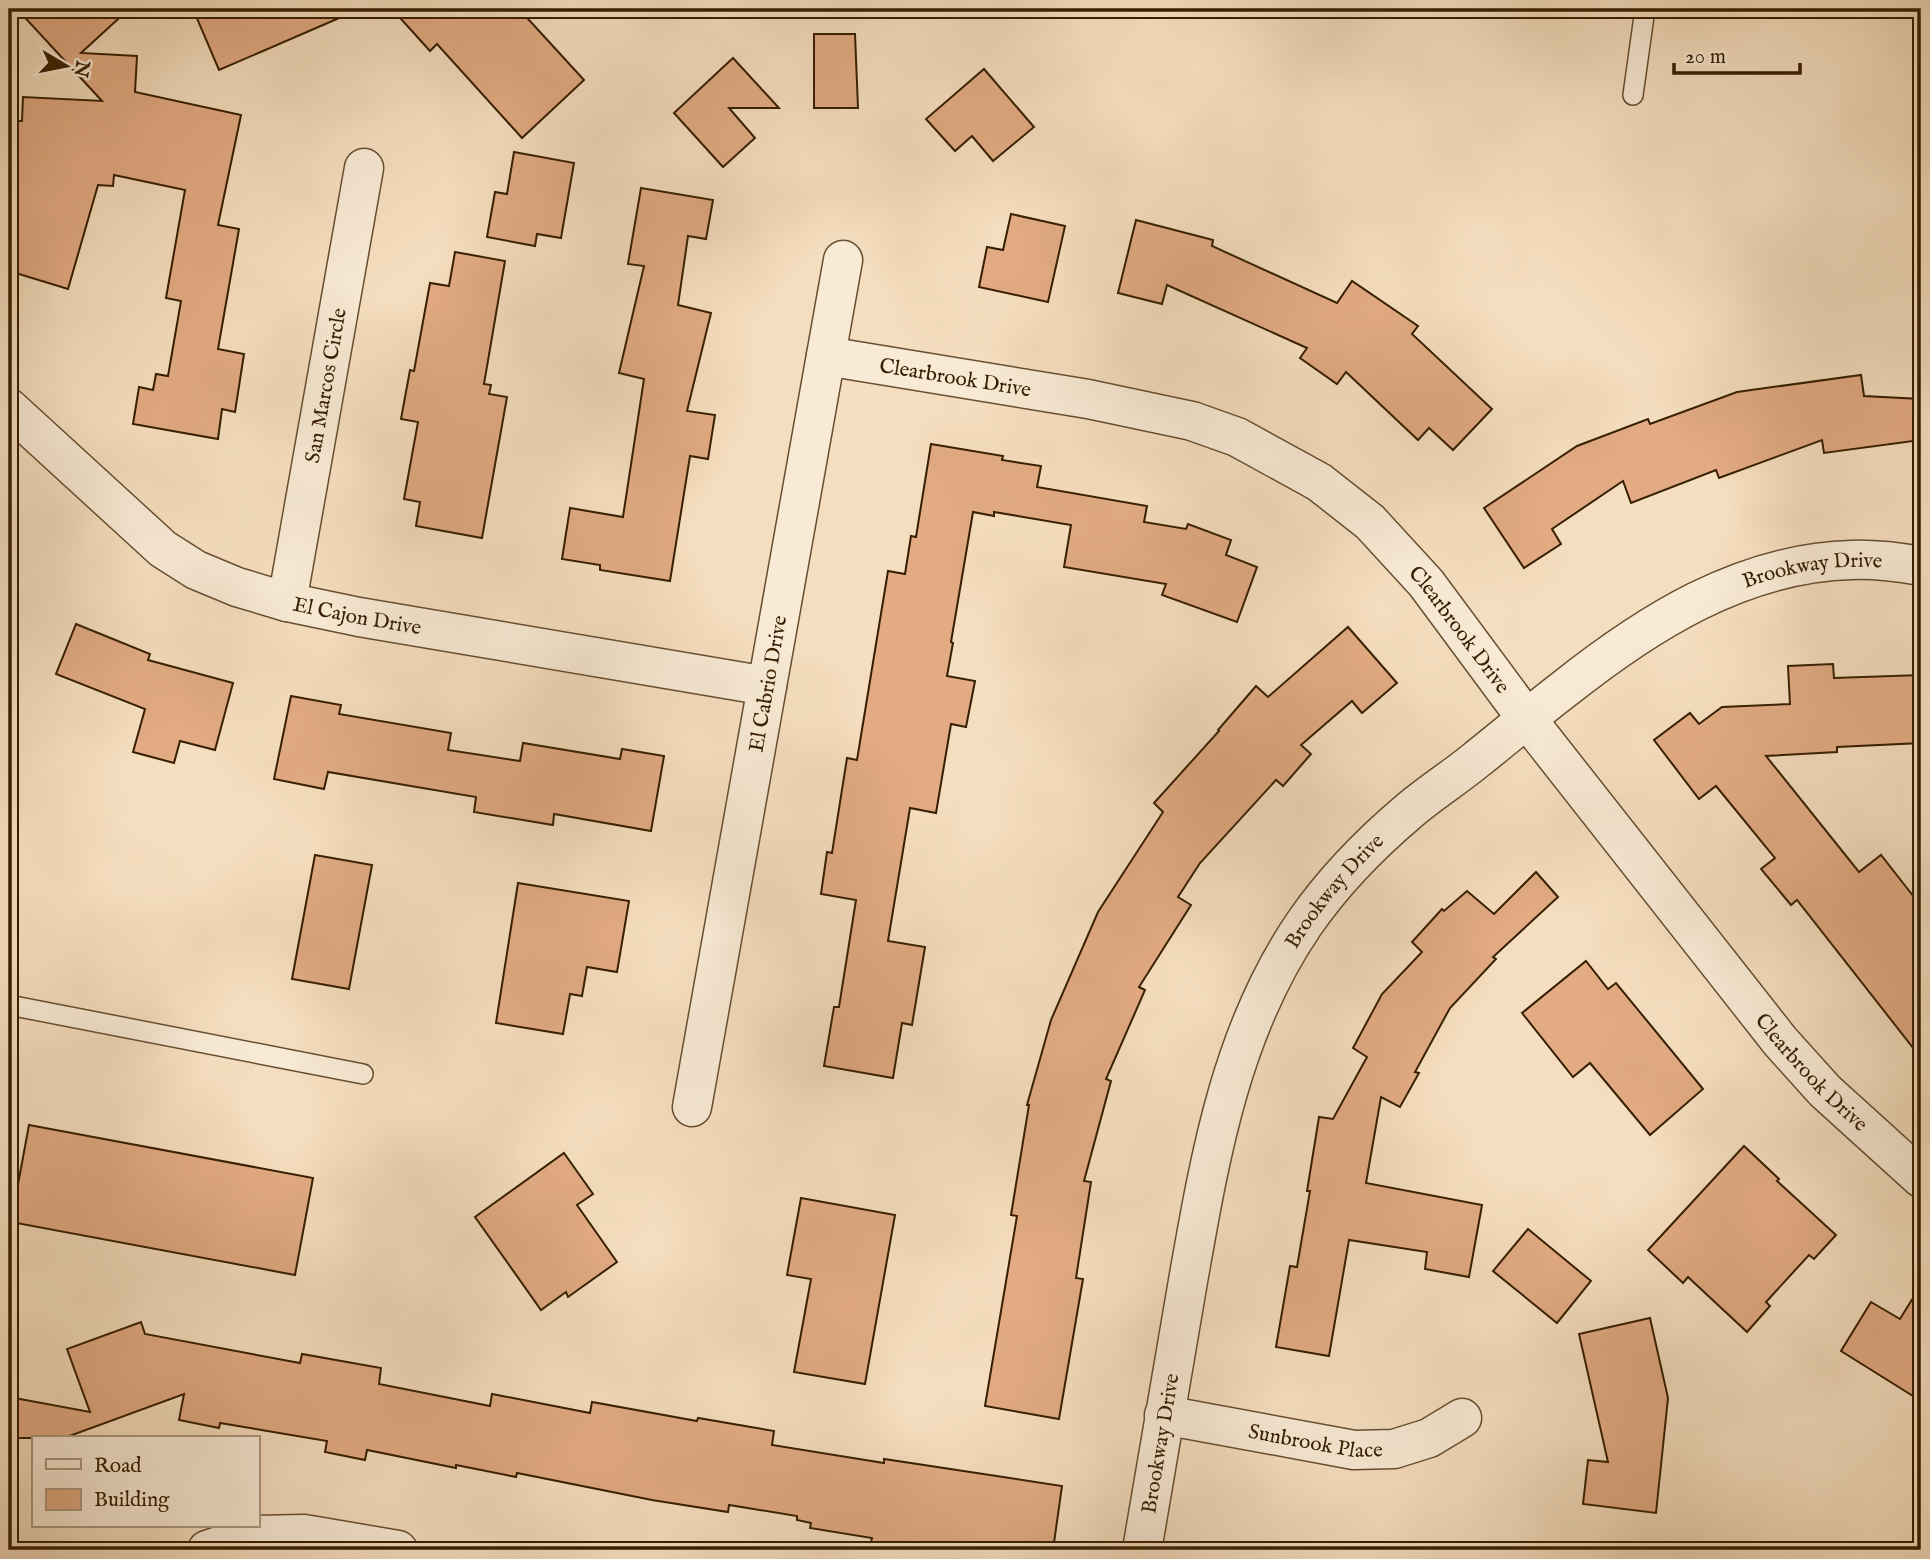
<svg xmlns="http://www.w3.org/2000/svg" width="1930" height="1559" font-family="'IM FELL English',serif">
<rect width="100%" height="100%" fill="#f5debf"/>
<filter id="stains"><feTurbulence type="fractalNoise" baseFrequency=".00286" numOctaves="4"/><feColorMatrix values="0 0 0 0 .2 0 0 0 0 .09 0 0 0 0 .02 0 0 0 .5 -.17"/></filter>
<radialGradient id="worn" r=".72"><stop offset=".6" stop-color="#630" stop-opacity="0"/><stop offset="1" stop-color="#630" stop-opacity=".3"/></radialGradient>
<g fill="#e2ab83" stroke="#361e00" stroke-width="2">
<polygon points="17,9 129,9 81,53 137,56 135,92 241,115 218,225 239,229 218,349 244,354 235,412 222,409 218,439 133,424 139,387 153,390 156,374 168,376 181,301 166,298 185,190 114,175 113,186 98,185 68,289 9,271 9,201 11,201 15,121 22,121 23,97 102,101"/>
<polygon points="193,9 360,9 219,70"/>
<polygon points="392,9 519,9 584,80 522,138 437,44 430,51"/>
<polygon points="814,34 855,34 858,108 814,108"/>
<polygon points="733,58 779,108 729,108 755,138 723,167 674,113"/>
<polygon points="984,69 1034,127 993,161 972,136 955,151 926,119"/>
<polygon points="514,152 574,163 561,238 537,234 535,246 487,237 495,192 507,194"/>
<polygon points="641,188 713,200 706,239 688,236 678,305 711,313 687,411 715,415 708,459 690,456 670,581 600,570 600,565 562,559 570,508 623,517 644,379 619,373 644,266 628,264"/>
<polygon points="1011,214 1065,226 1048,302 979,287 987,247 1003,250"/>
<polygon points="1136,220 1213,240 1212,246 1337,303 1352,281 1418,326 1412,334 1492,409 1453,450 1429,428 1418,440 1346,372 1337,384 1300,358 1307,348 1167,285 1162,304 1118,293"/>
<polygon points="455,252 505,261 484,384 491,385 489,394 507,397 482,538 416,526 420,502 404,499 418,422 401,419 410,370 414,371 430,283 449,286"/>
<polygon points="1861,375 1864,396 1921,399 1921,440 1824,453 1822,440 1719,478 1716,470 1631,503 1623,481 1552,529 1561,544 1524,568 1484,508 1577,446 1648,419 1650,424 1737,392"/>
<polygon points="931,444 1003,456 1002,460 1041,466 1037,487 1147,506 1144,522 1186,529 1188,524 1231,540 1226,555 1257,567 1237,622 1162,595 1166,584 1064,567 1071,525 994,512 994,516 973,512 951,642 953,643 947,676 975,681 966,727 951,724 936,813 910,808 888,941 925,947 912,1025 902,1023 893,1078 824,1066 834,1007 839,1007 856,900 821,894 827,852 832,853 847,758 857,760 888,571 905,574 911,536 916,537"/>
<polygon points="76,624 150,654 148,660 233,683 215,750 180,741 174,763 133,752 145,709 56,674"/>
<polygon points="1348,627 1397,683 1362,713 1352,701 1301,745 1311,754 1283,786 1276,780 1200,863 1178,897 1191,905 1139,987 1145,990 1106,1079 1111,1081 1084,1181 1091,1182 1076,1278 1083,1279 1059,1419 985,1406 1017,1216 1011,1215 1029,1105 1027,1105 1051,1020 1098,912 1163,812 1154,803 1219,731 1218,730 1256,686 1268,697"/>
<polygon points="1833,664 1834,678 1921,675 1921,743 1837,747 1837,752 1766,756 1859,872 1881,855 1921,906 1921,1058 1797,900 1791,905 1761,869 1775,858 1716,786 1699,799 1654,740 1690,713 1699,724 1722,707 1790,704 1788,666"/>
<polygon points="291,696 341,705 339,714 451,733 448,750 520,761 523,743 620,759 622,749 664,756 651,831 554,814 553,825 474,812 476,797 328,772 324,789 274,779"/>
<polygon points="315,855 372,865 349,989 292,979"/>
<polygon points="1536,872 1558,897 1493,957 1496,959 1450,1008 1415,1072 1419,1073 1400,1107 1381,1097 1366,1183 1482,1205 1469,1277 1425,1269 1427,1252 1349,1240 1329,1356 1276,1347 1290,1266 1297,1267 1310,1191 1307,1191 1319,1117 1333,1119 1367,1057 1353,1048 1382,994 1422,952 1412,942 1442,909 1444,911 1467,891 1494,914"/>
<polygon points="518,883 629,901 617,972 587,967 582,996 570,994 563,1034 496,1023"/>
<polygon points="1586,961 1608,989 1616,983 1703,1089 1650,1135 1590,1063 1573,1077 1522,1013"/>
<polygon points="29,1125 313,1178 295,1275 11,1222"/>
<polygon points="1744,1146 1779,1179 1777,1181 1836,1235 1814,1259 1809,1255 1766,1302 1770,1306 1747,1332 1688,1277 1683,1283 1648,1250"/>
<polygon points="564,1153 593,1194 577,1205 617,1262 568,1297 566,1292 541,1310 475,1217"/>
<polygon points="801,1198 895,1215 865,1384 794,1372 811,1279 787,1275"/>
<polygon points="1528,1229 1591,1281 1557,1323 1493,1271"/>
<polygon points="1921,1285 1921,1401 1841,1351 1871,1302 1900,1319"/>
<polygon points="1650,1318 1668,1398 1656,1513 1583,1504 1588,1460 1608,1462 1579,1334"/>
<polygon points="141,1322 145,1334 300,1363 302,1354 381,1368 379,1384 490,1406 492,1394 590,1413 592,1402 697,1421 698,1418 774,1431 772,1445 884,1463 884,1459 1062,1486 1053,1550 941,1550 909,1545 908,1548 871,1542 872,1538 810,1528 811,1523 797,1520 797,1516 729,1505 728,1512 652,1500 517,1473 516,1477 456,1465 456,1468 367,1450 365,1460 325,1452 327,1441 220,1423 219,1428 179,1420 184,1394 64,1438 9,1438 9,1397 90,1412 67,1349"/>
</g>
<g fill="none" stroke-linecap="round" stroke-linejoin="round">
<defs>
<g id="lane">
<polyline points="1633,95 1645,9"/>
<polyline points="9,1005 363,1074"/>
</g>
<g id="street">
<path id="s1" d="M 826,356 L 1088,399 L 1192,421 L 1237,437 L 1319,482 L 1370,522 L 1426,583 L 1526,718 L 1780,1041 L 1825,1091 L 1921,1178"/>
<path id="s2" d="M 9,408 L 163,549 L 196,570 L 237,587 L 287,602 L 359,617 L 767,686"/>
<path id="s3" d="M 287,602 L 364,168"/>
<path id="s4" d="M 692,1107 L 843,260"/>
<path id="s5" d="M 1164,1415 L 1354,1450 L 1394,1449 L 1429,1438 L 1462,1418"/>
<polyline points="207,1550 251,1535 304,1534 398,1550"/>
<path id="s6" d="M 1142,1550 C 1157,1460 1172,1370 1188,1281 C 1210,1156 1231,1031 1304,924 C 1333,882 1370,844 1409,811 C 1430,793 1454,778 1476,760 C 1505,737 1533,713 1563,690 C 1646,624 1741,563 1851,560 C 1875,559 1898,562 1921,566"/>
</g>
</defs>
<use href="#lane" stroke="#664e30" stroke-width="22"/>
<use href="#street" stroke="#664e30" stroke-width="41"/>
<use href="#lane" stroke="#f8ead5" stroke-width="19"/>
<use href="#street" stroke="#f8ead5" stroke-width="38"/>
</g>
<g text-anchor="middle" stroke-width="6" stroke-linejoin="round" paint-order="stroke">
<g font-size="21" fill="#361e00" stroke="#f8ead5">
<text dy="7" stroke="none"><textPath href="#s1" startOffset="131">Clearbrook Drive</textPath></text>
<text dy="7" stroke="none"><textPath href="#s3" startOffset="220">San Marcos Circle</textPath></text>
<text dy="7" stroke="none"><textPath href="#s6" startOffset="1284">Brookway Drive</textPath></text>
<text dy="7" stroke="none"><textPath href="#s2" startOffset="416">El Cajon Drive</textPath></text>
<text dy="7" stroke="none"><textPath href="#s1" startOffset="718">Clearbrook Drive</textPath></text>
<text dy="7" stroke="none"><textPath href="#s4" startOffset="430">El Cabrio Drive</textPath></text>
<text dy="7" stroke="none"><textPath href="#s6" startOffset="696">Brookway Drive</textPath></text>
<text dy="7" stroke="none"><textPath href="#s1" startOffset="1284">Clearbrook Drive</textPath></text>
<text dy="7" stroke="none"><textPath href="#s5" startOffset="154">Sunbrook Place</textPath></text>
<text dy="7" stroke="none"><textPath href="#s6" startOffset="108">Brookway Drive</textPath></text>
</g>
</g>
<rect width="1930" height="1559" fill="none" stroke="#f5debf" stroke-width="35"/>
<rect x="10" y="10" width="1909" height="1538" fill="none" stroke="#361e00" stroke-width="3.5"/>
<rect x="18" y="18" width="1895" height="1524" fill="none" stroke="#361e00" stroke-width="2"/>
<rect x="32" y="1436" width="228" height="91" fill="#f8ead5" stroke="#aa9880" stroke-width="2"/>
<rect x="46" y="1459" width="35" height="10" fill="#f8ead5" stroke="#aa9880" stroke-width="2"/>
<text x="94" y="1472" font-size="21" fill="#361e00">Road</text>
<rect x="46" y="1489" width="35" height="21" fill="#e2ab83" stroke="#aa9880" stroke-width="2"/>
<text x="94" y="1506" font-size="21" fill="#361e00">Building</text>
<g transform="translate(66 66) rotate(100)" stroke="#f8ead5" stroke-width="5" paint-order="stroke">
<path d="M0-5L12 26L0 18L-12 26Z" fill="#361e00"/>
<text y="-10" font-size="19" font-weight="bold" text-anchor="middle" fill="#361e00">N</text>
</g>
<path d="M1674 63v10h126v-10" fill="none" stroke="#361e00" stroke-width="3.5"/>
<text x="1685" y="63" font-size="21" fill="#361e00" stroke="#f8ead5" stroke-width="5" paint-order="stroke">20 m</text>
<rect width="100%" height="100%" filter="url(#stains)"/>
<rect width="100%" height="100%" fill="url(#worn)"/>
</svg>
